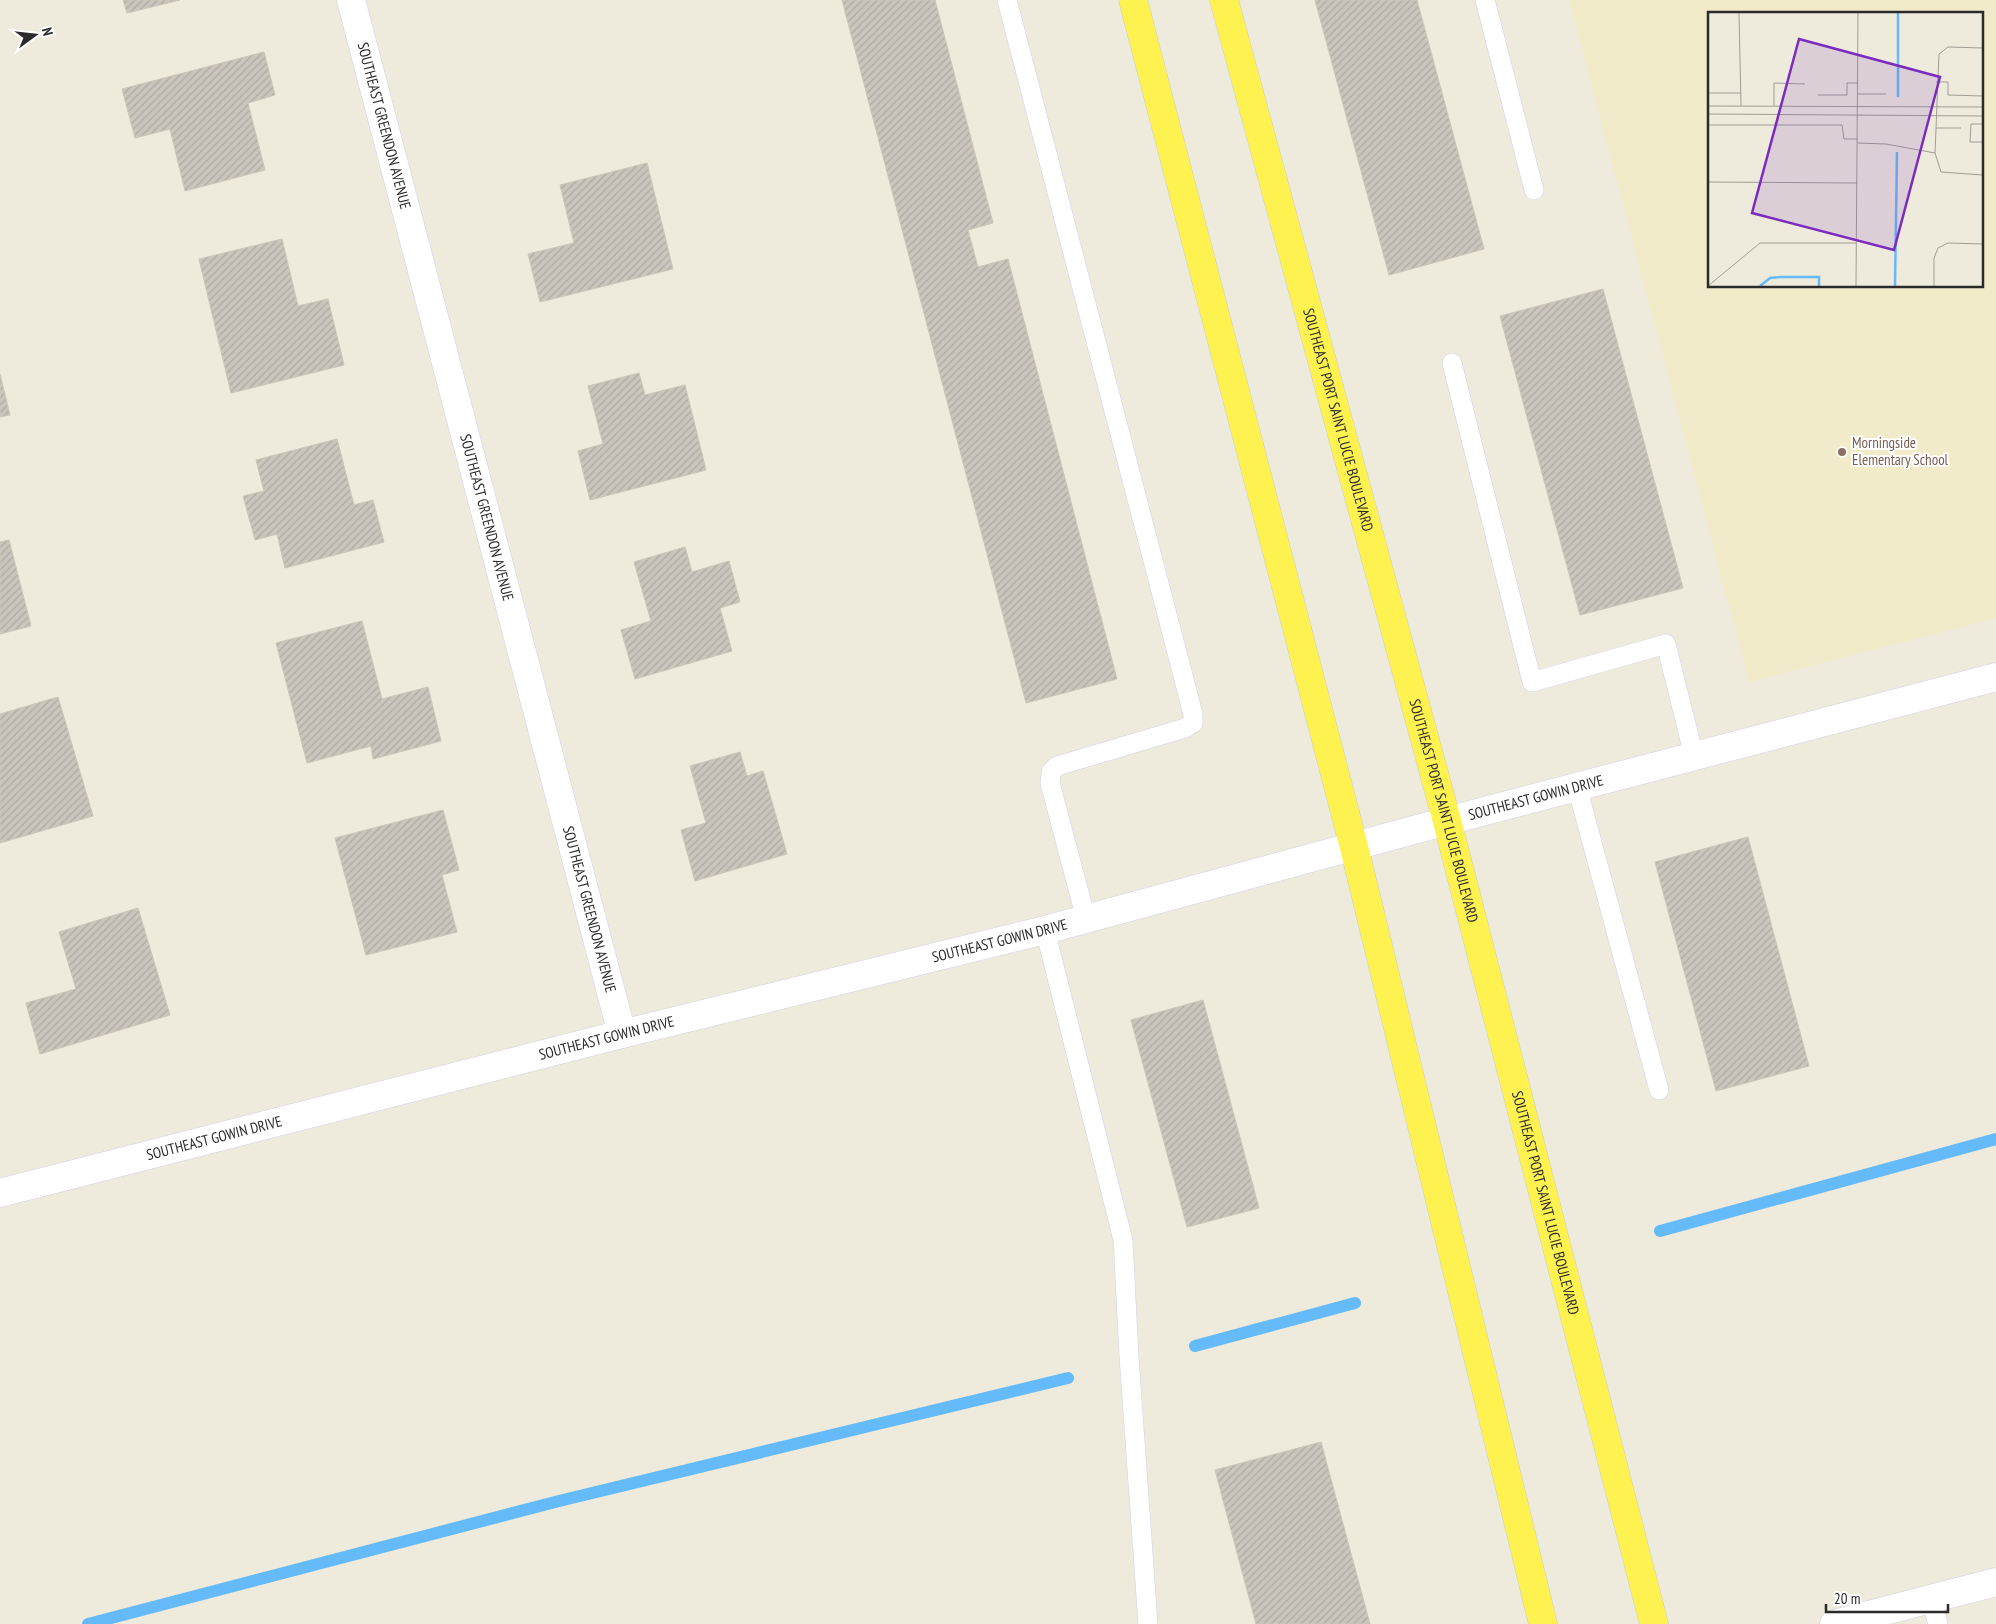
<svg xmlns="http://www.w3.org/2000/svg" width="1996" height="1624" font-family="'PT Sans Narrow',sans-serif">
<defs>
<pattern id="building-hatch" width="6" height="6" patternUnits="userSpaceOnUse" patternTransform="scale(1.25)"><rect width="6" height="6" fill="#cac6bc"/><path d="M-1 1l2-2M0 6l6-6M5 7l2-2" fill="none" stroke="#aeaaa2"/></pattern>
</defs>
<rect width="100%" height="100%" fill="#eeeadc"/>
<path fill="#f2ebca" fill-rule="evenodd" d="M 1569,0 L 1996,0 L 1996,618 L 1749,682 ZM 1710,14 L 1982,14 L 1982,286 L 1710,286 Z"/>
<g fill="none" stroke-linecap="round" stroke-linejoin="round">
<g stroke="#65bafa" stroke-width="12">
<polyline points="1660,1231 1996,1139"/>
<polyline points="1195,1346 1355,1303"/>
<polyline points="88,1624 559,1501 1068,1378"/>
</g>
</g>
<g fill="url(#building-hatch)" stroke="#cac6b5">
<polygon points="123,0 180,0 127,13"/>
<polygon points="842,0 935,0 993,223 968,230 978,267 1008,259 1117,679 1026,703"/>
<polygon points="1315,0 1417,0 1484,249 1389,275"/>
<polygon points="264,52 275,95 248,103 265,170 185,191 170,129 135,138 122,89"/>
<polygon points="647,163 673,269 540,302 528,254 574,243 560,185"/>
<polygon points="282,239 298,306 328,299 344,365 231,393 199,259"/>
<polygon points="1603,289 1683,588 1580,615 1500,316"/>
<polygon points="639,373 645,395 685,385 706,470 590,500 578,451 603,444 588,386"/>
<polygon points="0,374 10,415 0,417"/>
<polygon points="337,439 354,505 373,500 384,542 285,568 277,534 255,540 243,496 264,491 256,460"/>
<polygon points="9,540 31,626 0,634 0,542"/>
<polygon points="685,547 692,572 729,561 740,602 720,608 732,651 635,679 621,630 651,621 634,562"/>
<polygon points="362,621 382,699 428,687 441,741 373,759 371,746 307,763 276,643"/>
<polygon points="58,697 93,816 0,843 0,714"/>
<polygon points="740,752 747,776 763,771 787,854 695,881 681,830 706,823 690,766"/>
<polygon points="443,810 459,870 442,875 457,932 366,955 335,838"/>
<polygon points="1748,837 1809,1066 1716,1091 1655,862"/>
<polygon points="138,908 170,1015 40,1054 26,1003 76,989 59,932"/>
<polygon points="1203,1000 1259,1208 1187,1227 1131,1020"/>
<polygon points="1321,1442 1370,1624 1256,1624 1215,1470"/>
</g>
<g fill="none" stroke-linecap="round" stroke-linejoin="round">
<defs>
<g id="service">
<polyline points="1007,0 1193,714 1193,723 1185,728 1057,766 1051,772 1050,783 1086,919"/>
<polyline points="1485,0 1534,190"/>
<polyline points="1452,363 1532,682 1666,644 1694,756"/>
<polyline points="1577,787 1659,1090"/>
<polyline points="1045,930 1123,1240 1129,1356 1148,1624"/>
<polyline points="1931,1599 1938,1624"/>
</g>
<g id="minor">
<path id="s1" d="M 351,0 L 622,1034"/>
<path id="s2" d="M 0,1193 L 622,1034 L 1045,930 L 1447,821 L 1996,677"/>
<polyline points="1834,1624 1996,1582"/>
</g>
<g id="primary">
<polyline points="1133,0 1354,847 1543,1624"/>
<path id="s3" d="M 1224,0 L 1447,821 L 1654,1624"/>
</g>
</defs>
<use href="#service" stroke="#d1d2e5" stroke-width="20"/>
<use href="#minor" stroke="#d1d2e5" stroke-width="29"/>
<use href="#primary" stroke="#ccc" stroke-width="29"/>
<use href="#service" stroke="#fff" stroke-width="19"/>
<use href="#minor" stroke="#fff" stroke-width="28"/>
<use href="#primary" stroke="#fef251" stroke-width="28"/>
</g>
<circle fill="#8d6e63" stroke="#fff" stroke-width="2" cx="1842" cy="452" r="5"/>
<g text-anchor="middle" stroke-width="4" stroke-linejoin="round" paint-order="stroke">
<g font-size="15" fill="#2b2b2b" stroke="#fff">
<text dy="5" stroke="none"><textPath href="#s1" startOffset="130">SOUTHEAST GREENDON AVENUE</textPath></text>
<text dy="5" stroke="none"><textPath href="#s3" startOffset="435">SOUTHEAST PORT SAINT LUCIE BOULEVARD</textPath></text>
<text dy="5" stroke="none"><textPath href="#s1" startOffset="535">SOUTHEAST GREENDON AVENUE</textPath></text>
<text dy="5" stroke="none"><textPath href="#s2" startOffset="1586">SOUTHEAST GOWIN DRIVE</textPath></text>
<text dy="5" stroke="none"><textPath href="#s3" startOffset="840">SOUTHEAST PORT SAINT LUCIE BOULEVARD</textPath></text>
<text dy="5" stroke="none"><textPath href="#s1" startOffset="940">SOUTHEAST GREENDON AVENUE</textPath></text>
<text dy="5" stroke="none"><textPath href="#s2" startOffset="1031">SOUTHEAST GOWIN DRIVE</textPath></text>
<text dy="5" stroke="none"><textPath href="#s2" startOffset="626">SOUTHEAST GOWIN DRIVE</textPath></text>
<text dy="5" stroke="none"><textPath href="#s2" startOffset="221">SOUTHEAST GOWIN DRIVE</textPath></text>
<text dy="5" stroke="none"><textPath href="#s3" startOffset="1245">SOUTHEAST PORT SAINT LUCIE BOULEVARD</textPath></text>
</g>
<g font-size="15" fill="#785e54" stroke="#fff" text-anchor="start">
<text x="1852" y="448">Morningside<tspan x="1852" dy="17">Elementary School</tspan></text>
</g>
</g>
<g transform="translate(1708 12)">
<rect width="275" height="275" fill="#eeeadc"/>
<path fill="none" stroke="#65bafa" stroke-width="2.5" d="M 190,1 L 190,85M 52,274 L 62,266 L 72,265 L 111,265 L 111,274M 187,274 L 189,140"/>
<path fill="none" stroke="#a09e95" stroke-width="1" d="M 31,1 L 33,94M 275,36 L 240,35 L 231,42 L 227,141 L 233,160 L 275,163M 228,70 L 240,70 L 240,83 L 275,84M 0,81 L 33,81M 150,82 L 178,82M 110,83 L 139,83 L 139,71 L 150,71M 0,94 L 275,95M 66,94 L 66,71 L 97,72M 0,102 L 275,104M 275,112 L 263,112 L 262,130 L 275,130M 0,113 L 134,113 L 136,127 L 150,127M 228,116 L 253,116M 150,131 L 178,132 L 227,141M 0,170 L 149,171M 0,274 L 52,231 L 148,231M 148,274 L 150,1M 226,274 L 226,246 L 230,236 L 240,231 L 275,232"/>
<path fill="#7b2cbf" fill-opacity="0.15" stroke="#7b2cbf" stroke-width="2.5" d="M 91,27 L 232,65 L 186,238 L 44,201 Z"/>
<rect width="275" height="275" fill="none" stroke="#2b2b2b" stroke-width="2.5"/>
</g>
<g transform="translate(35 35) rotate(75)" stroke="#ffffff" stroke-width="4" paint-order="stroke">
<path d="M0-4L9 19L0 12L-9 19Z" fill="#2b2b2b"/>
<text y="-8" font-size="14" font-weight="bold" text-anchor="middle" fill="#2b2b2b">N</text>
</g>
<path d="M1826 1604v8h122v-8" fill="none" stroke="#2b2b2b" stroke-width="2.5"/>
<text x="1834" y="1604" font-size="15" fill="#2b2b2b" stroke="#ffffff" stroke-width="4" paint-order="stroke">20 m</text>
</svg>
